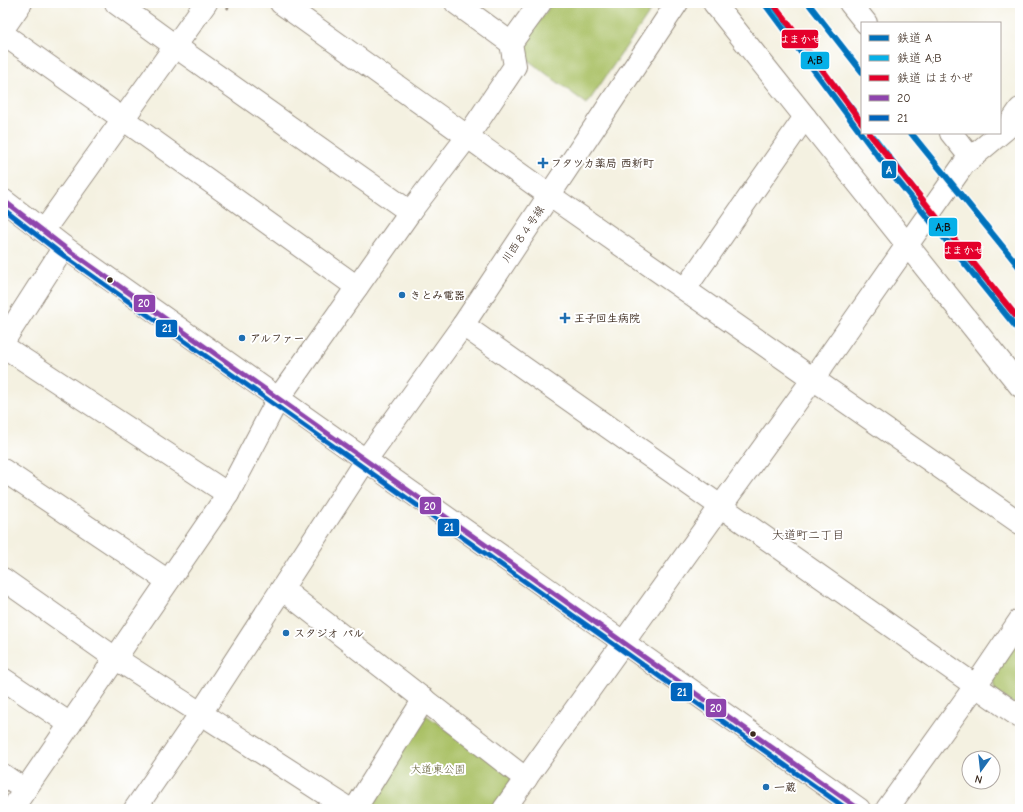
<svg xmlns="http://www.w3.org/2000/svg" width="1023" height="812" font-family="'Comic Neue','Klee One',sans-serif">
<rect width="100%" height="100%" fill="#fff"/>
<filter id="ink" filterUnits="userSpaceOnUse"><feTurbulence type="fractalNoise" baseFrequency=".025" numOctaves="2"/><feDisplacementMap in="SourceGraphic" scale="8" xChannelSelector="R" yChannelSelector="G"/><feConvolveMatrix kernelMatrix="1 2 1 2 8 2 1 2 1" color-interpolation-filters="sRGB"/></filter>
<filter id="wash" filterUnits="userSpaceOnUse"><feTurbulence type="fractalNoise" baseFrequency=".012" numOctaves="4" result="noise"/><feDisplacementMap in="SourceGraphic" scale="16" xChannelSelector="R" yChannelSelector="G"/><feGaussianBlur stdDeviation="0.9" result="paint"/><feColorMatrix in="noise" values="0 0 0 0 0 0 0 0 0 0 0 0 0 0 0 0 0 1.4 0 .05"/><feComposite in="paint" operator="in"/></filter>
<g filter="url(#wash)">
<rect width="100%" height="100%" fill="#f4f1e1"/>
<g fill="#aac166" stroke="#727642">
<polygon points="552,3 656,3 587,104 525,58 522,46"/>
<polygon points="1020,636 1020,708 995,691 992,676"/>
<polygon points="426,715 511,774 511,784 493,809 370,809 369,801"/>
</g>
</g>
<g filter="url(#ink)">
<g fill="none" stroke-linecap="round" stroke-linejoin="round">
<defs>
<g id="minor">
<polyline points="116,3 175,46 410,212"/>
<polyline points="281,3 549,195 1020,523"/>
<polyline points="456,3 511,43"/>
<polyline points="714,3 1020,386"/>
<polyline points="850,3 866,23"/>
<polyline points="3,29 21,3"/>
<polyline points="3,34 123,119 357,287"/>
<polyline points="951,133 971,158"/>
<polyline points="3,200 64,247 859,809"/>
<polyline points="43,231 206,3"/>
<polyline points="685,289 805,117"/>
<polyline points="463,325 1020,717"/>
<polyline points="3,342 64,247"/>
<polyline points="3,346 228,494"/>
<polyline points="3,470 168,581"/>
<polyline points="3,579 115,658 349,809"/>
<polyline points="282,589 526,779"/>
<polyline points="3,679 70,724"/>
<polyline points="3,775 25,790"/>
<polyline points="12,809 228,494 278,399 410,212 468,136 515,66 511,43 540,3"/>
<polyline points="135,809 201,713 365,461 463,325 677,3"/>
<polyline points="355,809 424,699"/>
<polyline points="504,809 721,506 813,379 964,164 1007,128 1020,109"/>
<polyline points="887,809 976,685 1020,620"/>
</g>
</defs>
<use href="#minor" stroke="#988e80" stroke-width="24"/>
<polyline stroke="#988e80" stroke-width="2.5" stroke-dasharray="3 3" stroke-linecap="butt" points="227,9 232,3"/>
<use href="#minor" stroke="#fff" stroke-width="22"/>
<defs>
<polyline id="bus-1" points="3,200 64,247 859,809"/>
<polyline id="bus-2" points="3,209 60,253 847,809"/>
</defs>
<use href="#bus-1" stroke="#fff" stroke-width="8"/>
<use href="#bus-2" stroke="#fff" stroke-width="8"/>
<use href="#bus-1" stroke="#8e44ad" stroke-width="5"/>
<use href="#bus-2" stroke="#0065bd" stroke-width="5"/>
<defs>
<g id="rail-1">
<polyline points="764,3 877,155 1020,332"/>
<polyline points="808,3 862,72"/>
<polyline points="911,133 1020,268"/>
</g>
<g id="rail-2">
<polyline points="774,7 856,114"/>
<polyline points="874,137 940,223 1015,315"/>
</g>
<g id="rail-3">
<polyline points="773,3 862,123"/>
<polyline points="869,133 1020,321"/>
</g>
</defs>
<use href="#rail-1" stroke="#fff" stroke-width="9"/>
<use href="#rail-2" stroke="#fff" stroke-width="9"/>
<use href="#rail-3" stroke="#fff" stroke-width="9"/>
<use href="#rail-1" stroke="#0072bc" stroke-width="6"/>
<use href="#rail-2" stroke="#06b0e8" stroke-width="6"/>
<use href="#rail-3" stroke="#e4002b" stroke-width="6"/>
</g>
</g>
<g fill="#1f6fb2" stroke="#fff" stroke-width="1.5">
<path d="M541 157h4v4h4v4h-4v4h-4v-4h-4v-4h4z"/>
<circle cx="402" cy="295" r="4"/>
<path d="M563 312h4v4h4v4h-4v4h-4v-4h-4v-4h4z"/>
<circle cx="242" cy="338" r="4"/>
<circle cx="286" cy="633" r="4"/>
<circle cx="766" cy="787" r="4"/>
</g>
<g fill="#3b2a1e" stroke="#fff" stroke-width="1.5">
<circle cx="110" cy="280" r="3.5"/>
<circle cx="753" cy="734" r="3.5"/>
</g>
<g text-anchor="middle" stroke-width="4" stroke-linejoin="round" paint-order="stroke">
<g font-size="11" font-weight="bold" fill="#3b2a1e" stroke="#fff" text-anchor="start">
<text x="551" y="167">フタツカ薬局 西新町</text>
<text x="410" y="299">きとみ電器</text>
<text x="574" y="322">王子回生病院</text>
<text x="250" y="342">アルファー</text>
<text x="294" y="637">スタジオ パル</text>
<text x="774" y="791">一蔵</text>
</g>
<g font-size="11" fill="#3b2a1e" stroke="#fff">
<text transform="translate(523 234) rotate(-56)" y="4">川西８４号線</text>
</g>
<g font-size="11" fill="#625f37" stroke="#fff">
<text x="438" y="773">大道東公園</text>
</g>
<g font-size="12" fill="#3b2a1e" stroke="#fff">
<text x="808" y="539">大道町二丁目</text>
</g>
</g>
<g stroke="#fff" stroke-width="1.5">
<rect x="781" y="29" width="38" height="20" rx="4" fill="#e4002b"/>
<rect x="800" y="51" width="30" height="19" rx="4" fill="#06b0e8"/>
<rect x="881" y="160" width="16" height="19" rx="4" fill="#0072bc"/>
<rect x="928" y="217" width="30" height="20" rx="4" fill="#06b0e8"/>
<rect x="944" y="241" width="38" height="19" rx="4" fill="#e4002b"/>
<rect x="133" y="294" width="23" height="19" rx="4" fill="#8e44ad"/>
<rect x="155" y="319" width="23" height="19" rx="4" fill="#0065bd"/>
<rect x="419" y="496" width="23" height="19" rx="4" fill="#8e44ad"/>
<rect x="437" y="518" width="23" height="19" rx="4" fill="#0065bd"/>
<rect x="670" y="682" width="23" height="20" rx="4" fill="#0065bd"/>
<rect x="705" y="698" width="22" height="20" rx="4" fill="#8e44ad"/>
</g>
<g font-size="11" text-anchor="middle" font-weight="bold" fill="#fff">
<text x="800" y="43">はまかぜ</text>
<text x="889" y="174">A</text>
<text x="963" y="254">はまかぜ</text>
<text x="144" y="307">20</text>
<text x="167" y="332">21</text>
<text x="430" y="510">20</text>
<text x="449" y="531">21</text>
<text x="682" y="696">21</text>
<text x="716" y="712">20</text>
</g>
<g font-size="11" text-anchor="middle" font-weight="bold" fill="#111">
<text x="815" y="64">A;B</text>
<text x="943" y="231">A;B</text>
</g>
<rect width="1023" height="812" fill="none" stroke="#fff" stroke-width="16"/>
<rect x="861" y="22" width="140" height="112" fill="#ffffff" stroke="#b1aaa5"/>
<rect x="869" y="35" width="20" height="6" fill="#0072bc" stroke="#b1aaa5"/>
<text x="897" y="42" font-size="12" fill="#3b2a1e">鉄道 A</text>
<rect x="869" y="55" width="20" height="6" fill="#06b0e8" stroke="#b1aaa5"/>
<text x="897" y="62" font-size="12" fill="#3b2a1e">鉄道 A;B</text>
<rect x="869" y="75" width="20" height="6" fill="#e4002b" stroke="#b1aaa5"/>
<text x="897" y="82" font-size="12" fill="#3b2a1e">鉄道 はまかぜ</text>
<rect x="869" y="95" width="20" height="6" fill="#8e44ad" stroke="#b1aaa5"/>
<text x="897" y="102" font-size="12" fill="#3b2a1e">20</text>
<rect x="869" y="115" width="20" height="6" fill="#0065bd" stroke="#b1aaa5"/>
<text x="897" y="122" font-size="12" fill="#3b2a1e">21</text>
<g transform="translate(981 770) rotate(195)"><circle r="19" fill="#ffffff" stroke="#b1aaa5"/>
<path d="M0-3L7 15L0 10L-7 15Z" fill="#1f6fb2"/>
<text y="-6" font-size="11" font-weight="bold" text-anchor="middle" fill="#3b2a1e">N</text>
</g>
</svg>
